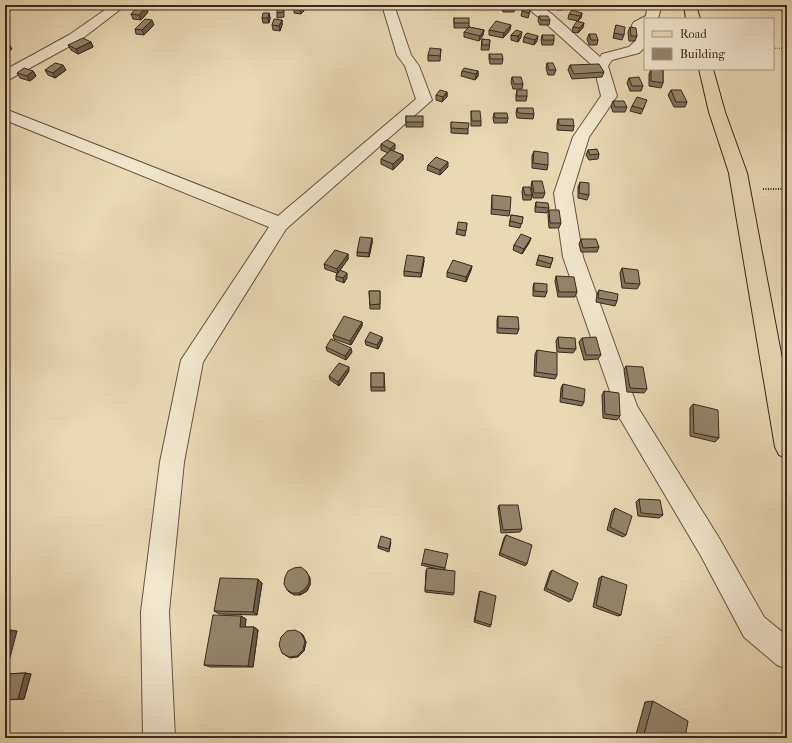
<svg xmlns="http://www.w3.org/2000/svg" width="792" height="743" font-family="'IM FELL French Canon',serif">
<rect width="100%" height="100%" fill="#e9dab4"/>
<filter id="stains"><feTurbulence type="fractalNoise" baseFrequency=".005" numOctaves="4"/><feColorMatrix values="0 0 0 0 .2 0 0 0 0 .09 0 0 0 0 .02 0 0 0 .5 -.17"/></filter>
<radialGradient id="worn" r=".72"><stop offset=".6" stop-color="#630" stop-opacity="0"/><stop offset="1" stop-color="#630" stop-opacity=".3"/></radialGradient>
<g fill="none" stroke-linecap="round" stroke-linejoin="round">
<defs>
<g id="minor">
<polygon points="112,5 126,5 79,41 10,79 5,80 5,70 69,35"/>
<polygon points="382,5 394,5 411,55 419,66 432,100 286,229 203,362 184,462 169,612 175,738 143,738 141,612 160,462 181,360 269,227 5,120 5,109 278,216 416,99 405,66 397,55"/>
<polygon points="524,5 539,5 552,14 600,57 602,54 629,47 635,41 632,25 634,22 646,16 647,9 644,5 659,5 661,7 658,19 645,19 645,47 639,53 612,60 608,66 617,96 589,137 572,193 583,257 637,406 719,538 764,617 787,636 787,669 777,665 744,637 701,556 619,417 563,257 554,193 573,137 601,96 594,67 542,20"/>
</g>
<g id="major">
<polygon points="684,5 696,5 700,19 686,19"/>
<polygon points="699,69 713,69 725,112 747,173 787,385 787,458 779,455 775,447 729,173 709,112"/>
</g>
</defs>
<use href="#minor" stroke="#635542" stroke-width="2"/>
<use href="#major" stroke="#36291c" stroke-width="2"/>
<g stroke="#36291c" stroke-width="1.5" stroke-dasharray="0.5 1.5" stroke-linecap="butt">
<polyline points="773,5 787,11"/>
<polyline points="773,48 787,49"/>
</g>
<polyline stroke="#36291c" stroke-width="2" stroke-dasharray="1 1.5" stroke-linecap="butt" points="763,189 787,189"/>
<use href="#minor" fill="#f1e7ce" fill-rule="evenodd"/>
<use href="#major" fill="#e9dab4" fill-rule="evenodd"/>
</g>
<g fill="#7e725c" stroke="#36291c">
<polygon points="297,5 304,11 301,14 294,13 294,8"/>
<polygon points="501,5 514,5 515,7 514,12 503,12 502,8 502,5"/>
<rect x="539" y="5" width="11" height="2"/>
<polygon points="557,5 564,5 562,10 557,10 556,7"/>
<polygon points="284,7 284,17 277,18 277,13"/>
<polygon points="531,8 528,18 521,16 522,11"/>
<polygon points="148,12 141,20 133,19 131,14"/>
<polygon points="269,13 270,18 269,23 263,23 262,18"/>
<polygon points="582,13 581,18 578,21 568,19 569,14"/>
<polygon points="539,16 550,20 549,25 540,25 538,21"/>
<polygon points="454,18 469,23 469,27 484,30 483,35 479,41 464,37 464,32 468,28 454,28"/>
<polygon points="282,20 282,25 280,31 273,30 272,25"/>
<polygon points="154,25 144,35 136,34 135,29"/>
<polygon points="616,25 624,35 622,40 613,38"/>
<polygon points="573,27 583,28 578,33 572,32"/>
<polygon points="630,27 637,36 635,41 629,41 628,32"/>
<polygon points="489,30 510,30 503,38 489,35"/>
<polygon points="527,33 537,41 534,45 523,42 524,37"/>
<polygon points="589,34 598,40 597,45 589,45 587,39"/>
<polygon points="511,35 521,37 518,42 511,40"/>
<polygon points="542,35 554,40 553,45 542,45 541,40"/>
<polygon points="482,39 490,40 489,50 481,50"/>
<polygon points="91,42 93,47 78,54 71,50 68,45"/>
<polygon points="441,49 440,61 428,61 428,55"/>
<polygon points="489,54 503,59 502,64 490,64 489,59"/>
<polygon points="547,63 556,70 554,75 548,75 546,68"/>
<polygon points="570,65 604,72 602,77 572,79 568,70"/>
<polygon points="651,69 664,69 663,71 663,83 661,88 649,86 649,74"/>
<polygon points="45,70 66,70 55,78 48,75"/>
<polygon points="33,71 36,76 30,81 20,78 17,73"/>
<polygon points="462,71 478,71 478,76 475,80 461,76"/>
<polygon points="512,77 523,84 522,89 513,89 511,82"/>
<polygon points="629,78 643,86 641,91 630,91 627,83"/>
<polygon points="517,90 527,96 526,101 516,101 516,95"/>
<polygon points="671,90 687,102 685,107 674,107 668,95"/>
<polygon points="447,92 447,97 442,102 436,100 436,95"/>
<polygon points="613,101 627,107 625,112 613,112 611,106"/>
<polygon points="645,105 641,114 630,111 632,106"/>
<polygon points="517,108 534,114 533,119 517,118 516,113"/>
<polygon points="471,111 481,121 481,126 471,126"/>
<polygon points="494,113 508,118 507,123 494,123 493,118"/>
<polygon points="406,116 423,122 423,127 406,127"/>
<polygon points="558,119 574,126 573,131 557,130 557,124"/>
<polygon points="451,122 468,129 468,134 451,133"/>
<polygon points="381,144 395,149 393,151 403,155 403,160 393,170 381,164 381,159 388,153 381,150"/>
<polygon points="588,150 599,154 598,159 589,160 586,155"/>
<polygon points="534,151 548,165 547,170 532,168 532,156"/>
<polygon points="428,165 448,167 440,175 427,170"/>
<polygon points="532,181 545,193 543,198 533,198 531,186"/>
<polygon points="580,182 589,195 587,200 578,198 578,187"/>
<polygon points="523,187 532,195 531,200 523,200 522,192"/>
<polygon points="492,195 510,211 509,216 491,214"/>
<polygon points="536,202 549,208 547,213 535,212 535,207"/>
<polygon points="549,210 561,223 559,228 549,228 548,215"/>
<polygon points="511,215 523,217 520,228 509,226"/>
<polygon points="467,223 465,236 456,234 457,229"/>
<polygon points="372,238 372,243 369,257 357,256 357,252"/>
<polygon points="531,238 529,243 522,254 513,250 514,245"/>
<polygon points="581,239 599,247 597,252 581,252 579,244"/>
<polygon points="348,254 348,259 340,270 347,278 344,283 336,280 336,276 337,273 325,269 324,264"/>
<polygon points="539,255 553,258 550,268 536,265"/>
<polygon points="424,261 421,277 404,276 404,271"/>
<polygon points="472,266 471,270 466,282 447,277 447,272"/>
<polygon points="622,268 640,284 637,289 622,288 620,273"/>
<polygon points="556,276 577,292 575,297 558,297 555,281"/>
<polygon points="534,283 547,292 545,297 533,296 533,287"/>
<polygon points="599,290 617,301 615,306 596,302 597,294"/>
<polygon points="369,291 380,291 380,309 370,309"/>
<polygon points="498,316 519,329 517,334 497,333 497,320"/>
<polygon points="362,322 362,326 351,345 334,339 333,335"/>
<polygon points="382,337 382,341 378,349 366,345 365,341"/>
<polygon points="558,337 576,349 573,353 557,352 556,341"/>
<polygon points="582,338 601,355 598,359 584,360 579,342"/>
<polygon points="326,347 352,352 346,360 327,351"/>
<polygon points="537,350 557,375 555,379 534,376 535,354"/>
<polygon points="626,366 647,389 644,393 627,392 624,370"/>
<polygon points="349,371 339,386 330,380 329,376"/>
<polygon points="371,373 384,373 385,391 371,391"/>
<polygon points="563,384 584,402 582,406 560,402 561,388"/>
<polygon points="604,391 620,416 617,420 603,418 602,395"/>
<polygon points="693,404 719,438 715,442 690,436 690,408"/>
<polygon points="639,499 663,515 659,518 638,516 636,502"/>
<polygon points="499,505 522,529 520,532 501,533 498,508"/>
<polygon points="615,508 626,535 623,537 607,530 612,511"/>
<polygon points="506,535 527,564 525,566 499,555 504,538"/>
<polygon points="391,542 389,552 378,548 378,546"/>
<polygon points="422,563 445,568 445,570 454,593 453,595 425,592 426,570 441,570 421,565"/>
<polygon points="552,570 572,600 569,602 544,590 550,572"/>
<polygon points="306,571 310,578 310,585 307,591 300,595 294,595 289,592 287,590"/>
<polygon points="602,576 621,615 618,616 593,607 599,578"/>
<polygon points="262,583 257,615 219,614 214,611"/>
<polygon points="480,591 491,625 490,627 474,622 479,593"/>
<polygon points="241,616 246,619 245,627 254,627 258,630 253,667 210,667 204,665"/>
<polygon points="303,635 306,642 304,651 298,657 290,658 282,653"/>
<polygon points="25,673 31,674 24,699 5,700 5,674"/>
<polygon points="653,701 685,738 635,738 645,702"/>
</g>
<g fill="#675d4b" stroke="#36291c">
<polygon points="304,6 304,11 301,14 300,9"/>
<polygon points="146,7 148,12 141,20 139,15"/>
<polygon points="269,13 270,18 269,23 268,18"/>
<polygon points="582,13 581,18 578,21 580,16"/>
<polygon points="152,20 154,25 144,35 142,30"/>
<polygon points="282,20 282,25 280,31 279,26"/>
<polygon points="584,23 583,28 578,33 580,28"/>
<polygon points="511,25 510,30 503,38 504,33"/>
<polygon points="484,30 483,35 479,41 480,36"/>
<polygon points="522,32 521,37 518,42 518,36"/>
<polygon points="538,36 537,41 534,45 535,40"/>
<polygon points="91,42 93,47 78,54 76,49"/>
<polygon points="9,44 12,49 5,53 5,46"/>
<polygon points="63,65 66,70 55,78 53,73"/>
<polygon points="33,71 36,76 30,81 27,76"/>
<polygon points="478,71 478,76 475,80 476,74"/>
<polygon points="447,92 447,97 442,102 443,97"/>
<polygon points="395,144 395,149 390,154 390,149"/>
<polygon points="403,155 403,160 393,170 393,164"/>
<polygon points="448,162 448,167 440,175 440,170"/>
<polygon points="372,238 372,243 369,257 369,253"/>
<polygon points="531,238 529,243 522,254 524,249"/>
<polygon points="348,254 348,259 338,273 337,269"/>
<polygon points="424,257 424,261 421,277 421,273"/>
<polygon points="472,266 471,270 466,282 466,277"/>
<polygon points="347,273 347,278 344,283 343,278"/>
<polygon points="362,322 362,326 351,345 350,341"/>
<polygon points="382,337 382,341 378,349 377,345"/>
<polygon points="351,348 352,352 346,360 345,356"/>
<polygon points="349,367 349,371 339,386 338,382"/>
<polygon points="309,576 310,578 310,585 307,591 300,595 299,593"/>
<polygon points="258,579 262,583 257,615 253,612"/>
<polygon points="241,616 246,619 245,630 240,627"/>
<polygon points="254,627 258,630 253,667 248,666"/>
<polygon points="11,630 17,631 8,665 5,664 5,652"/>
<polygon points="301,633 303,635 306,642 304,651 298,657 297,656"/>
<polygon points="25,673 31,674 24,699 18,699"/>
</g>
<g fill="#93856b" stroke="#36291c">
<polygon points="297,5 304,6 300,9 294,8"/>
<polygon points="503,5 514,5 515,7 504,7"/>
<polygon points="138,6 146,7 139,15 131,14"/>
<polygon points="284,7 283,12 277,13 277,8"/>
<polygon points="524,7 531,8 529,13 522,11"/>
<polygon points="572,10 582,13 580,16 569,14"/>
<polygon points="263,13 269,13 268,18 262,18"/>
<polygon points="539,16 548,16 550,20 541,20"/>
<rect x="454" y="18" width="15" height="5"/>
<polygon points="145,19 152,20 142,30 135,29"/>
<polygon points="274,19 282,20 279,26 272,25"/>
<polygon points="496,21 511,25 504,33 489,30"/>
<polygon points="577,21 584,23 580,28 573,27"/>
<polygon points="616,25 625,27 624,35 614,33"/>
<polygon points="469,27 484,30 480,36 464,32"/>
<polygon points="630,27 636,28 637,36 631,36"/>
<polygon points="516,30 522,32 518,36 511,35"/>
<polygon points="527,33 538,36 535,40 524,37"/>
<polygon points="589,34 596,34 598,40 591,40"/>
<polygon points="542,35 554,35 554,40 543,40"/>
<polygon points="83,38 91,42 76,49 68,45"/>
<polygon points="482,39 490,40 489,45 482,45"/>
<polygon points="5,42 9,44 5,46"/>
<polygon points="430,48 441,49 440,56 428,55"/>
<polygon points="489,54 502,54 503,59 491,59"/>
<polygon points="55,63 63,65 53,73 45,70"/>
<polygon points="547,63 553,63 556,70 549,70"/>
<polygon points="599,64 604,72 574,74 570,65"/>
<polygon points="24,68 33,71 27,76 17,73"/>
<polygon points="464,68 478,71 476,74 462,71"/>
<polygon points="651,69 663,70 663,83 651,81"/>
<polygon points="512,77 521,77 523,84 514,84"/>
<polygon points="639,77 643,86 632,86 629,78"/>
<polygon points="440,90 447,92 443,97 436,95"/>
<rect x="517" y="90" width="10" height="6"/>
<polygon points="671,90 681,90 687,102 676,102"/>
<polygon points="637,97 647,100 643,109 632,106"/>
<polygon points="613,101 624,101 627,107 615,107"/>
<polygon points="517,108 533,108 534,114 518,113"/>
<polygon points="471,111 480,111 481,121 472,121"/>
<polygon points="494,113 507,113 508,118 495,118"/>
<rect x="406" y="116" width="17" height="6"/>
<polygon points="558,119 573,119 574,126 559,125"/>
<polygon points="451,122 469,123 468,129 451,128"/>
<polygon points="387,140 395,144 390,149 381,144"/>
<polygon points="597,149 599,154 590,155 588,150"/>
<polygon points="391,150 403,155 393,164 381,159"/>
<polygon points="534,151 548,153 548,165 533,163"/>
<polygon points="436,157 448,162 440,170 428,165"/>
<polygon points="532,181 542,181 545,193 534,193"/>
<polygon points="580,182 589,183 589,195 579,193"/>
<polygon points="523,187 530,187 532,195 525,195"/>
<polygon points="492,195 511,197 510,211 492,209"/>
<polygon points="536,202 548,203 549,208 536,207"/>
<polygon points="549,210 559,210 561,223 550,223"/>
<polygon points="511,215 523,217 522,224 510,221"/>
<polygon points="458,222 467,223 466,231 457,229"/>
<polygon points="521,234 531,238 524,249 514,245"/>
<polygon points="360,237 372,238 369,253 357,252"/>
<polygon points="581,239 596,239 599,247 583,248"/>
<polygon points="335,250 348,254 337,269 324,264"/>
<polygon points="407,255 424,257 421,273 404,271"/>
<polygon points="539,255 553,258 551,264 538,260"/>
<polygon points="453,260 472,266 466,277 447,272"/>
<polygon points="622,268 638,270 640,284 625,283"/>
<polygon points="340,270 347,273 343,278 336,276"/>
<polygon points="556,276 574,277 577,292 559,292"/>
<polygon points="534,283 547,284 547,292 534,291"/>
<polygon points="599,290 618,294 617,301 598,298"/>
<polygon points="369,291 380,291 380,304 370,305"/>
<polygon points="344,316 362,322 350,341 333,335"/>
<polygon points="498,316 518,317 519,329 498,328"/>
<polygon points="370,332 382,337 377,345 365,341"/>
<polygon points="558,337 575,338 576,349 559,348"/>
<polygon points="596,337 601,355 586,355 582,338"/>
<polygon points="331,339 351,348 345,356 326,347"/>
<polygon points="537,350 557,353 557,375 536,372"/>
<polygon points="339,363 349,367 338,382 329,376"/>
<polygon points="626,366 643,367 647,389 630,388"/>
<rect x="371" y="373" width="13" height="14"/>
<polygon points="563,384 585,389 584,402 562,398"/>
<polygon points="604,391 619,393 620,416 605,414"/>
<polygon points="693,404 718,410 719,438 694,433"/>
<polygon points="639,499 660,500 663,515 641,513"/>
<polygon points="499,505 518,505 522,529 503,530"/>
<polygon points="615,508 632,516 626,535 610,527"/>
<polygon points="506,535 532,545 527,564 500,553"/>
<polygon points="381,536 391,539 389,549 378,546"/>
<polygon points="425,549 448,554 445,568 422,563"/>
<polygon points="301,567 306,571 309,576 309,583 305,589 299,593 292,593 287,590 284,584 285,577 288,571 294,568"/>
<polygon points="427,568 455,571 454,593 425,590"/>
<polygon points="552,570 578,583 572,600 546,588"/>
<polygon points="602,576 627,585 621,615 596,605"/>
<polygon points="220,578 258,579 253,612 214,611"/>
<polygon points="480,591 496,596 491,625 475,620"/>
<polygon points="213,615 241,616 240,627 254,627 248,666 204,665"/>
<polygon points="5,630 11,630 5,652"/>
<polygon points="295,630 301,633 305,641 303,650 297,656 289,657 282,653 279,645 281,637 287,631"/>
<polygon points="25,673 18,699 5,700 5,674"/>
<polygon points="653,701 688,721 685,738 643,738"/>
</g>
<rect width="792" height="743" fill="none" stroke="#e9dab4" stroke-width="20"/>
<rect x="6" y="6" width="780" height="731" fill="none" stroke="#36291c" stroke-width="2"/>
<rect x="10" y="10" width="772" height="723" fill="none" stroke="#36291c"/>
<rect x="644" y="18" width="130" height="52" fill="#f1e7ce" stroke="#a69b87"/>
<rect x="652" y="31" width="20" height="6" fill="#e9dab4" stroke="#a69b87"/>
<text x="680" y="38" font-size="12" fill="#36291c">Road</text>
<rect x="652" y="48" width="20" height="12" fill="#93856b" stroke="#a69b87"/>
<text x="680" y="58" font-size="12" fill="#36291c">Building</text>
<rect width="100%" height="100%" filter="url(#stains)"/>
<rect width="100%" height="100%" fill="url(#worn)"/>
</svg>
